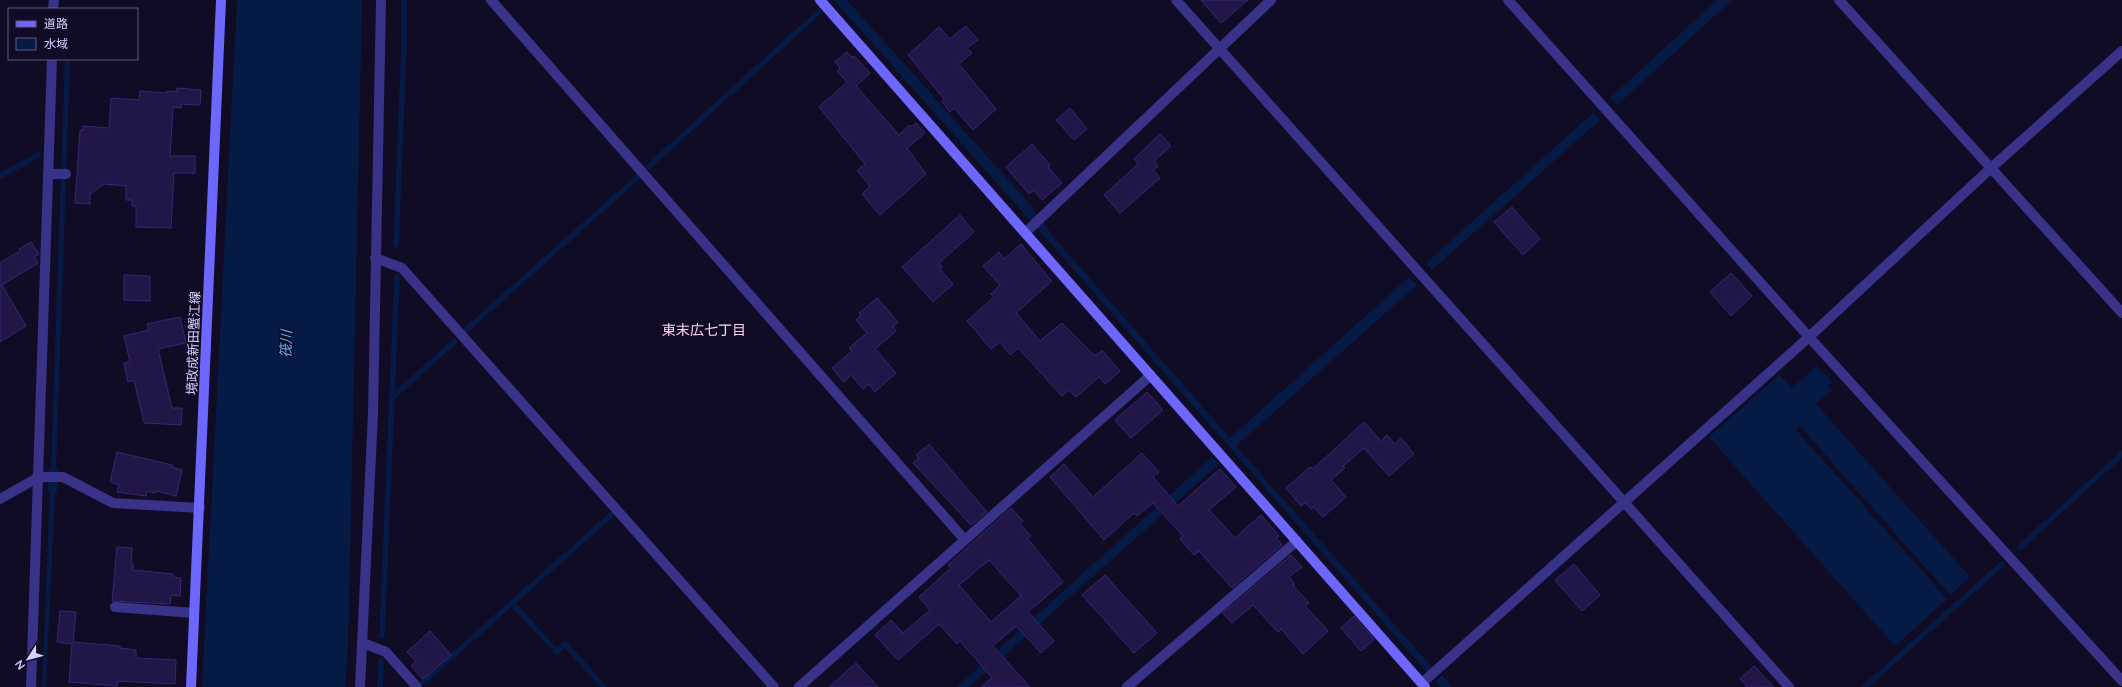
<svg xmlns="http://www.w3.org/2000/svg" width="2122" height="687" font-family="Lato,'Noto Sans JP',sans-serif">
<rect width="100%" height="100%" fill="#110c25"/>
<g fill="#051b45">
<polygon points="237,0 362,0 348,647 345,687 202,687"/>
<polygon points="834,0 847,0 1028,202 1057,241 1230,438 1409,277 1417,285 1236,446 1432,667 1427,672 1052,245"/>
<polygon points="1717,0 1732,0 1617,105 1610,98"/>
<polygon points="65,59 70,59 56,469 58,470 57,492 55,493 46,687 42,687 50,491 48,491 49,468 51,468"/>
<polygon points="1593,113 1600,120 1432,270 1426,263"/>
<polygon points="1817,366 1832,382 1828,385 1832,390 1816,404 1970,577 1950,595 1800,426 1796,430 1947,599 1895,646 1709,437 1779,375 1792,388"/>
<polygon points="1212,457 1219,464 969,687 957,687"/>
<polygon points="1442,675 1452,687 1440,687 1435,681"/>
</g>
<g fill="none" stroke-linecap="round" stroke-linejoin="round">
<g stroke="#051b45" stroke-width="5.5">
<polyline points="648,167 819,12"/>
<polyline points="0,176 38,155"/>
<polyline points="396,245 404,47 404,0"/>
<polyline points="466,330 638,177"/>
<polyline points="393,397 454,342"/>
<polyline points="2020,547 2122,454"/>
<polyline points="512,603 557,652 565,644 604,687"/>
<polyline points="382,635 397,277"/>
<polyline points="423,682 611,515"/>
<polyline points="380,687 381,661"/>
<polyline points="1865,687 2002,564"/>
</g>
</g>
<g fill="#211648" stroke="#382676" fill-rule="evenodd">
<polygon points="1201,0 1248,0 1221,23"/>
<polygon points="966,26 978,40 967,48 972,53 959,64 996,109 973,130 954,108 950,112 942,102 944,99 908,55 939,27 950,39"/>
<polygon points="847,52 852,57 854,56 870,73 856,86 899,135 910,125 911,127 916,123 925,133 907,148 926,174 880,215 862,194 870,186 857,171 865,164 819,107 847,82 837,71 840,68 835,62"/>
<polygon points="177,88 201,90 200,105 181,104 181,108 173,107 170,156 195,156 195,173 174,173 171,228 136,227 136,206 132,206 132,200 126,200 126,186 104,184 90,194 90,204 75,203 80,130 83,130 83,126 109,128 111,98 139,100 140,91 167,93 167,91 177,92"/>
<polygon points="1070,108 1087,129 1074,140 1056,120"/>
<polygon points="1160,134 1171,146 1154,161 1158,166 1153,170 1160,178 1120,213 1104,195 1138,164 1134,159"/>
<polygon points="1032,144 1050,165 1048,167 1062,183 1042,200 1034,190 1029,194 1006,167"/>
<polygon points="1512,207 1540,239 1523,255 1494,222"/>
<polygon points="960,215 974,232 939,263 942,267 940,269 953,284 933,302 902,267"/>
<polygon points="31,242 39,254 34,257 38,263 2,285 26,326 0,342 0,263 20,251 19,249"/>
<polygon points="1021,244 1052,281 1016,313 1040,341 1062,323 1095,356 1102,350 1120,371 1105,384 1099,377 1076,397 1069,390 1062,396 1018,348 1010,355 1000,342 991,349 967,321 994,297 991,294 1000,285 983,266 999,252 1004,259"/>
<polygon points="1731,273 1752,296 1731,316 1710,292"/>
<polygon points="124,275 150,276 150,301 124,300"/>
<polygon points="877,298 898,322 893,327 896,331 875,349 896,373 875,392 869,384 863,389 851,375 844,382 832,368 852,351 849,348 867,333 856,320 861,315 859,313"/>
<polygon points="180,317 186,343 158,349 172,408 182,408 181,425 144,423 134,380 128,382 124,363 130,362 124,336 149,330 147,324"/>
<polygon points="1147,392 1163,410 1131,438 1115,420"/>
<polygon points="1364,422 1381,441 1387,435 1395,444 1401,438 1414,454 1389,476 1364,448 1343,466 1345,468 1331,480 1346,497 1323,517 1314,507 1311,509 1305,503 1301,506 1286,488 1310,467 1313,469"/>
<polygon points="929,444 987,512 971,525 913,463 919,458 916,455"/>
<polygon points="117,452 172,465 172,467 182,470 176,496 156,491 155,493 147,491 146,496 117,492 119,485 110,482"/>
<polygon points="1142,453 1159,472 1153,477 1178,506 1220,469 1236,487 1209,510 1235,538 1261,515 1279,536 1276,538 1282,545 1232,588 1199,551 1194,555 1180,539 1183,536 1153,503 1137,516 1134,513 1104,540 1050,477 1064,464 1093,497"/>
<path d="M 1011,508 L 1023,521 L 1020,524 L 1031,536 L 1027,538 L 1063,582 L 1028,612 L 1054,641 L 1041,653 L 1016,626 L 993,646 L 1030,687 L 981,687 L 992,678 L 960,641 L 957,644 L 939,624 L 898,660 L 875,635 L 891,620 L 903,633 L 930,610 L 919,597 L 951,568 L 948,565 ZM 989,560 L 1021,596 L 991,622 L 959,585 Z"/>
<polygon points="117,547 132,548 131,564 133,564 133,570 173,574 172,577 181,578 180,596 171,595 170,604 112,601"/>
<polygon points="1291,555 1302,567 1289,577 1295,584 1293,585 1309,603 1305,606 1328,631 1303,654 1281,629 1278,632 1253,605 1232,623 1223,613"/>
<polygon points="1574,564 1600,595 1582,611 1555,580"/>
<polygon points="1105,575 1157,633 1134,653 1082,595"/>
<polygon points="60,611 76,612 73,642 120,646 120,648 136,650 136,658 176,660 175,684 118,681 117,686 69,682 72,644 57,642"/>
<polygon points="1354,616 1374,639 1361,651 1341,628"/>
<polygon points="430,631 451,655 423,679 411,666 416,662 407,652"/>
<polygon points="856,663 878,687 829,687"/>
<polygon points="1754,666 1774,687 1747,687 1740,679"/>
</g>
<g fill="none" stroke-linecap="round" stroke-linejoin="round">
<polyline stroke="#383388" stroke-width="10" points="115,607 194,613"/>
<g stroke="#383388" stroke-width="10">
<polyline points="491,0 964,539"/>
<polyline points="1176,0 1789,687"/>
<polyline points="1508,0 1809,337 2122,681"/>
<polyline points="1839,0 2122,313"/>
<polyline points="53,9 54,0"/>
<polyline points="48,174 66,174"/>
<polyline points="1026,232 1271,0"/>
<polyline points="375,258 402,268 774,687"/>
<polyline points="0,499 39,477 63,477 113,503 200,508"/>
<polyline points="363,643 386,652 417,687"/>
<polyline points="1422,683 1809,337 1991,168 2122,51"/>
<polyline points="31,687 52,59"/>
<polyline points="360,687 373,413 381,0"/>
<polyline points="799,687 1151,375"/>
<polyline points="1127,687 1297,541"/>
</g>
<g stroke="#6e67ff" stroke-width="10">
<polyline points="820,0 1425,687"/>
<polyline points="191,687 221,0"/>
</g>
</g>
<g text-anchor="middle" stroke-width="3" stroke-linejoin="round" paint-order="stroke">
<g font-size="13" fill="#d6d0ff" stroke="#110c25">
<text transform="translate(193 343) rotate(-88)" y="5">境政成新田蟹江線</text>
</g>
<g font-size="14" fill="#ffd2ee" stroke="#110c25">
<text x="704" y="335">東末広七丁目</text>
</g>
<g font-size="14" font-style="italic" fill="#5eb1ff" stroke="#110c25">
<text transform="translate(286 344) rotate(-88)" y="5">筏川</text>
</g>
</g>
<rect x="8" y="8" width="130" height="52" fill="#110c25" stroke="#605a7c"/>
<rect x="16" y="21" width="20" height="6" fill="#6e67ff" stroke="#605a7c"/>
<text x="44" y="28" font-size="12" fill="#d6d0ff">道路</text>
<rect x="16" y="38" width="20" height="12" fill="#051b45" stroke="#605a7c"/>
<text x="44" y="48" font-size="12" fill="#d6d0ff">水域</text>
<g transform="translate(28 659) rotate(234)" stroke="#110c25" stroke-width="3" paint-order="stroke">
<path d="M0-3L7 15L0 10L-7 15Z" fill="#d6d0ff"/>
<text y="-6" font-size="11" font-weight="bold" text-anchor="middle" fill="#d6d0ff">N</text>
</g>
</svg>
